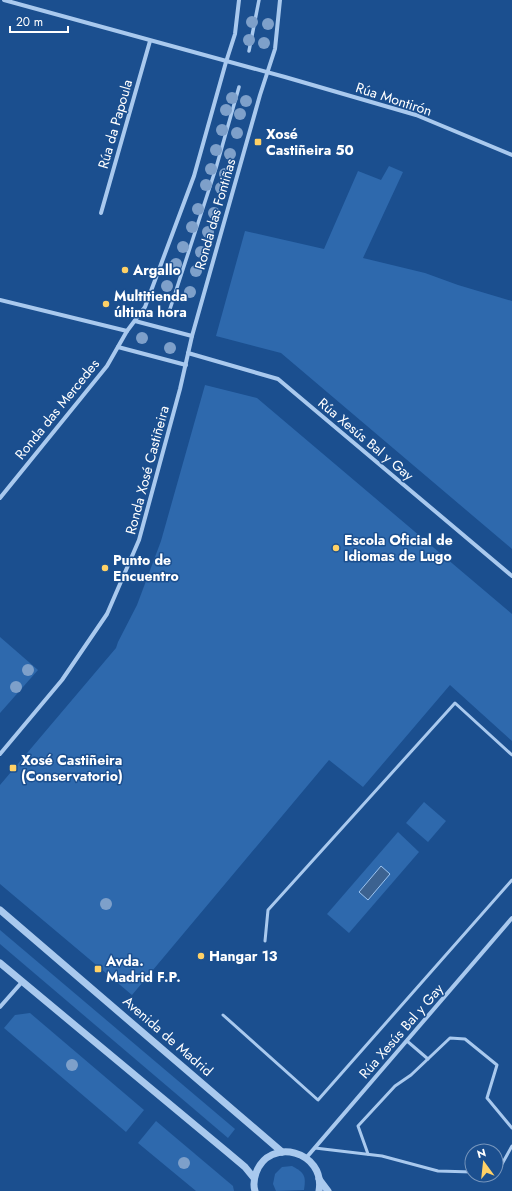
<svg xmlns="http://www.w3.org/2000/svg" width="512" height="1191" font-family="Jost,sans-serif">
<rect width="100%" height="100%" fill="#1b4f8f"/>
<g fill="#2e69ad">
<polygon points="389,166 403,172 363,258 425,273 458,285 512,301 512,549 281,353 216,336 245,231 324,249 358,171 381,180"/>
<polygon points="205,385 257,398 512,614 512,741 450,685 363,787 329,760 132,995 0,884 0,785 116,648 118,642 137,605 161,541"/>
<polygon points="0,637 38,670 0,713"/>
<polygon points="424,802 446,821 428,842 406,823"/>
<polygon points="398,832 419,852 349,933 327,914"/>
<polygon points="0,930 235,1129 228,1138 0,944"/>
<polygon points="30,1013 144,1110 126,1132 4,1028 15,1015"/>
<polygon points="156,1121 233,1186 234,1191 196,1191 138,1143"/>
<path d="M 292,1166 C 305,1173 306,1176 304,1190 L 276,1191 L 273,1184 L 275,1174 L 282,1167 Z"/>
</g>
<polygon fill="#3c6290" stroke="#9cc4f0" points="381,866 390,874 368,900 359,892"/>
<g fill="none" stroke-linecap="round" stroke-linejoin="round">
<g stroke="#a9c9ee" stroke-width="3">
<polyline points="265,941 268,910 455,703 512,755"/>
<polyline points="223,1015 318,1100 512,880"/>
<polyline points="407,1041 428,1059"/>
<polyline points="315,1148 382,1156 438,1171 472,1172"/>
<polyline points="368,1154 358,1126 395,1086 411,1075 450,1038 465,1039 497,1065 487,1098 512,1128"/>
<polyline points="496,1173 497,1173 512,1146"/>
</g>
<g stroke="#a9c9ee" stroke-width="3.5">
<polyline points="249,51 259,0"/>
<polyline points="170,309 216,168 239,87"/>
</g>
<g stroke="#a9c9ee" stroke-width="4">
<polyline points="4,0 285,77 416,115 512,155"/>
<polyline points="101,213 150,41"/>
<polyline points="0,300 127,331"/>
<polyline points="135,321 192,336"/>
<polyline points="118,347 186,365"/>
<polyline points="188,353 278,379 512,576"/>
<polyline points="0,498 107,366 127,331 145,307 194,176 226,62 235,34 239,0"/>
<polyline points="0,754 62,680 107,614 139,540 180,389 192,336 260,95 275,49 280,0"/>
<polyline points="0,1007 22,982"/>
<polyline points="306,1158 512,918"/>
</g>
<g stroke="#a9c9ee" stroke-width="7">
<polyline points="0,910 282,1152"/>
<polyline points="0,963 226,1151 245,1167 254,1178"/>
<polyline points="319,1179 328,1191"/>
<path d="M 255,1191 C 253,1185 254,1179 256,1173 C 269,1136 326,1151 319,1191"/>
</g>
</g>
<g fill="#7ea0ca">
<circle cx="252" cy="22" r="6"/>
<circle cx="268" cy="24" r="6"/>
<circle cx="249" cy="40" r="6"/>
<circle cx="264" cy="43" r="6"/>
<circle cx="232" cy="98" r="6"/>
<circle cx="246" cy="101" r="6"/>
<circle cx="226" cy="110" r="6"/>
<circle cx="240" cy="114" r="6"/>
<circle cx="222" cy="130" r="6"/>
<circle cx="237" cy="133" r="6"/>
<circle cx="216" cy="150" r="6"/>
<circle cx="230" cy="154" r="6"/>
<circle cx="211" cy="169" r="6"/>
<circle cx="225" cy="174" r="6"/>
<circle cx="206" cy="185" r="6"/>
<circle cx="221" cy="188" r="6"/>
<circle cx="198" cy="209" r="6"/>
<circle cx="214" cy="213" r="6"/>
<circle cx="192" cy="227" r="6"/>
<circle cx="208" cy="232" r="6"/>
<circle cx="183" cy="247" r="6"/>
<circle cx="201" cy="252" r="6"/>
<circle cx="176" cy="264" r="6"/>
<circle cx="196" cy="271" r="6"/>
<circle cx="167" cy="286" r="6"/>
<circle cx="190" cy="292" r="6"/>
<circle cx="142" cy="338" r="6"/>
<circle cx="170" cy="348" r="6"/>
<circle cx="28" cy="670" r="6"/>
<circle cx="16" cy="687" r="6"/>
<circle cx="106" cy="904" r="6"/>
<circle cx="72" cy="1065" r="6"/>
<circle cx="184" cy="1163" r="6"/>
</g>
<g fill="#ffd166" stroke="#1b4f8f" stroke-width="1.5">
<rect x="254" y="138" width="8" height="8" rx="2"/>
<circle cx="125" cy="270" r="4"/>
<circle cx="106" cy="304" r="4"/>
<circle cx="336" cy="548" r="4"/>
<circle cx="105" cy="568" r="4"/>
<rect x="9" y="764" width="8" height="8" rx="2"/>
<circle cx="201" cy="956" r="4"/>
<rect x="94" y="965" width="8" height="8" rx="2"/>
</g>
<g text-anchor="middle" stroke-width="3" stroke-linejoin="round" paint-order="stroke">
<g font-size="14" fill="#fff" stroke="#1b4f8f">
<text transform="translate(394 99) rotate(18)" y="5">Rúa Montirón</text>
<text transform="translate(115 124) rotate(-74)" y="5">Rúa da Papoula</text>
<text transform="translate(215 214) rotate(-74)" y="5">Ronda das Fontiñas</text>
<text transform="translate(57 409) rotate(-51)" y="5">Ronda das Mercedes</text>
<text transform="translate(366 439) rotate(40)" y="5">Rúa Xesús Bal y Gay</text>
<text transform="translate(147 470) rotate(-75)" y="5">Ronda Xosé Castiñeira</text>
<text transform="translate(401 1031) rotate(-49)" y="5">Rúa Xesús Bal y Gay</text>
<text transform="translate(168 1036) rotate(41)" y="5">Avenida de Madrid</text>
</g>
<g font-size="14" font-weight="bold" fill="#fff" stroke="#1b4f8f" text-anchor="start">
<text x="266" y="139">Xosé<tspan x="266" dy="16">Castiñeira 50</tspan></text>
<text x="133" y="275">Argallo</text>
<text x="114" y="301">Multitienda<tspan x="114" dy="16">última hora</tspan></text>
<text x="344" y="545">Escola Oficial de<tspan x="344" dy="16">Idiomas de Lugo</tspan></text>
<text x="113" y="565">Punto de<tspan x="113" dy="16">Encuentro</tspan></text>
<text x="21" y="765">Xosé Castiñeira<tspan x="21" dy="16">(Conservatorio)</tspan></text>
<text x="209" y="961">Hangar 13</text>
<text x="106" y="966">Avda.<tspan x="106" dy="16">Madrid F.P.</tspan></text>
</g>
</g>
<g transform="translate(484 1163) rotate(345)"><circle r="19" fill="#1b4f8f" stroke="#7695bc"/>
<path d="M0-3L7 15L0 10L-7 15Z" fill="#ffd166"/>
<text y="-6" font-size="11" font-weight="bold" text-anchor="middle" fill="#ffffff">N</text>
</g>
<path d="M10 26v6h58v-6" fill="none" stroke="#ffffff" stroke-width="2"/>
<text x="16" y="26" font-size="12" fill="#ffffff" stroke="#1b4f8f" stroke-width="3" paint-order="stroke">20 m</text>
</svg>
